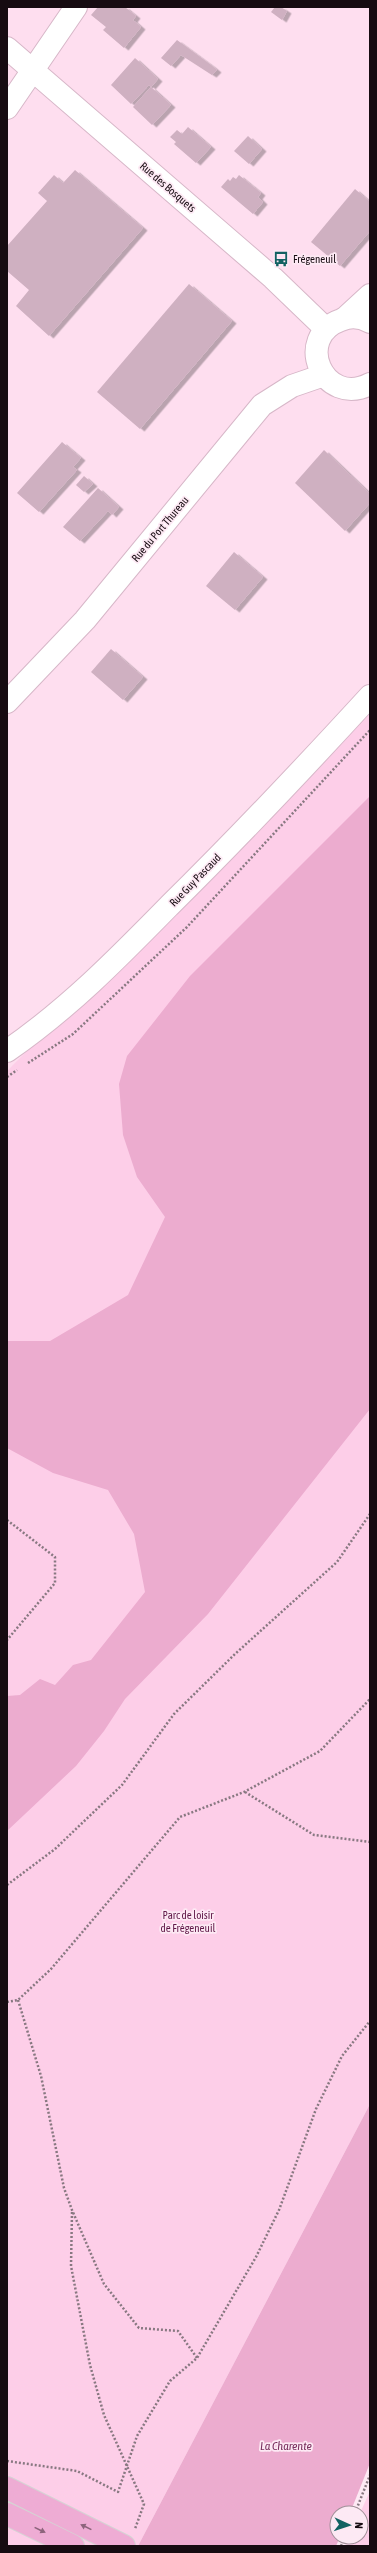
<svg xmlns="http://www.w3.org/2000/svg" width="377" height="2553" font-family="'Asap Condensed',sans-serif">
<defs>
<filter id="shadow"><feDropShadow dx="4.5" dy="2.5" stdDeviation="0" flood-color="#0004"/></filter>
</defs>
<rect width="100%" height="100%" fill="#fde9f4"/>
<polygon fill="#fedeef" points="7,7 370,7 370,718 331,763 7,1071"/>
<g fill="#fdcee8">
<polygon points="370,706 370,2104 138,2546 7,2546 7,1071"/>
<polygon points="370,2491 370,2546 345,2546 349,2537 361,2537 360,2513"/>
</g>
<g fill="#ecaccf">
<polygon points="370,796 370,1409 208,1614 125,1699 104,1731 76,1766 7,1831 7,1696 20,1695 40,1679 55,1685 73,1665 91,1660 145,1592 134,1534 108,1490 53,1473 7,1448 7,1341 50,1341 128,1295 165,1217 137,1177 123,1135 119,1084 127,1056 190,976"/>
<polygon points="370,2104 370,2463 350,2513 337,2513 337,2537 340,2537 336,2546 138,2546"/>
</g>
<g fill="#cfb0c1" filter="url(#shadow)">
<polygon points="98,7 125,7 136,16 133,20 141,27 124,48 103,30 106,27 91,15"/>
<polygon points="275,7 281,7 287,11 282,20 271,12"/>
<polygon points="177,40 211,65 217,70 212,75 181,55 171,66 161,58"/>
<polygon points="135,58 158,79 151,87 149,85 131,104 111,85"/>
<polygon points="151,87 171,105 152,125 133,107"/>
<polygon points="188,127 211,147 196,163 174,144 176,142 170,137 177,130 182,134"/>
<polygon points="248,136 262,149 249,164 234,151"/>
<polygon points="75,170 143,228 49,336 16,306 29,290 7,271 7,246 47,201 38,193 54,175 63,183"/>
<polygon points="239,175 261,193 258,197 263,202 253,214 221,187 228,179 230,181 233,177 236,179"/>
<polygon points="355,189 370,202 370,231 340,266 311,242"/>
<polygon points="189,284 232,321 140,429 97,392"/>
<polygon points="62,442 81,458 73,467 77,470 39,512 17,493"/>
<polygon points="324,450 370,494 370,503 345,531 295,483"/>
<polygon points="84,476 93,484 84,492 76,485"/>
<polygon points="98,488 119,507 112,515 108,511 80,541 63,527"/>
<polygon points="234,552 263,577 235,610 206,586"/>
<polygon points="111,649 143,677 123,700 91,672"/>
</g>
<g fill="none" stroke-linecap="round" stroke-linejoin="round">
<defs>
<g id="minor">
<polyline points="7,48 273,278 326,329"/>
<polyline points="7,108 76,7"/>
<polyline points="345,318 370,295"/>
<path d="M 370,322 C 361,317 350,316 341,320 C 293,337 323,408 370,384"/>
<polyline points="7,702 85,620 262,405 292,386 324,375"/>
<path d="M 7,1051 C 68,1009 117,959 169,906 C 238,838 304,768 370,696"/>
</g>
<g id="major">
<polyline points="7,2488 124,2546"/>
<polyline points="7,2514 73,2546"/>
</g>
</defs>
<use href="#minor" stroke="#d7b7c8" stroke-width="24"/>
<use href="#major" stroke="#d5d3d4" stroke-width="24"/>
<g stroke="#887881" stroke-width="2.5" stroke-dasharray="2 2" stroke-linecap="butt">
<polyline points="28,1063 73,1034 187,927 370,730"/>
<polyline points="7,1077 17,1070"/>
<polyline points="7,1520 55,1557 55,1583 7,1640"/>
<polyline points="245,1792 314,1835 370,1842"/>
<polyline points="7,1885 55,1849 122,1785 174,1714 235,1654 337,1562 370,1514"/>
<polyline points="18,2000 41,2076 64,2188 72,2210 104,2284 139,2328 178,2331 197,2358"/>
<polyline points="7,2002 18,2000 51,1969 180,1817 244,1792 320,1751 370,1699"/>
<polyline points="72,2212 71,2266 90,2365 104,2415 144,2504 135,2529"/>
<polyline points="7,2461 77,2471 118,2492 137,2436 170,2381 197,2358 256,2257 279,2210 316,2109 342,2056 370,2021"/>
<polyline points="355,2513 370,2475"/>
<polyline points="341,2546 345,2537"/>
</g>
<use href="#minor" stroke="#fff" stroke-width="22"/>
<use href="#major" stroke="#eeacd4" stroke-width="22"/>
</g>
<defs><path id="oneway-solid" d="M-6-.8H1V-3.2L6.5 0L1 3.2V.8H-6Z"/></defs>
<g fill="#8d647c">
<use href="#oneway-solid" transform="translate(86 2527) rotate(-154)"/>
<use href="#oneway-solid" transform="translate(40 2530) rotate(26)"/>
</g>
<defs>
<symbol id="bus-bare" viewBox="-9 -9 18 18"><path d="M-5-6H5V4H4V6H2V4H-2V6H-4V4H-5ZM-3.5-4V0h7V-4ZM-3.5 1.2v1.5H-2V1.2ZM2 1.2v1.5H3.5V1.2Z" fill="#126262" stroke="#fde9f4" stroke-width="2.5" paint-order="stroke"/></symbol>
</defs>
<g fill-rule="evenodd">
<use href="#bus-bare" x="270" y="248" width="22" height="22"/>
</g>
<g text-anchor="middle" stroke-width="3.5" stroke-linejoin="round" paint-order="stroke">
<g font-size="11" fill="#160b11" stroke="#fde9f4">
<text transform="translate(168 187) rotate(41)" y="4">Rue des Bosquets</text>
<text transform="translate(160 529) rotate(-50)" y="4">Rue du Port Thureau</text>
<text transform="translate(195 880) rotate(-46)" y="4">Rue Guy Pascaud</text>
</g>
<g font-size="11" fill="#160b11" stroke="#fde9f4" text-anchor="start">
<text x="293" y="263">Frégeneuil</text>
</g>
<g font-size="11" fill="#601747" stroke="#fde9f4">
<text x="188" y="1919">Parc de loisir<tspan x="188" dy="13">de Frégeneuil</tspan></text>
</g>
<g font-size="12" font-style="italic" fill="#772d5c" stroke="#fde9f4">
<text x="286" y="2450">La Charente</text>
</g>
</g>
<rect width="377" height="2553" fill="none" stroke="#160b11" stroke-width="16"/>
<g transform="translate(349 2525) rotate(93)"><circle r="19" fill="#fde9f4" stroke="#a19099"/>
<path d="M0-3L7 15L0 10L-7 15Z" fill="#126262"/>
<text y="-6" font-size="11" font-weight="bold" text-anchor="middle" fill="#160b11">N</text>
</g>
</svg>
